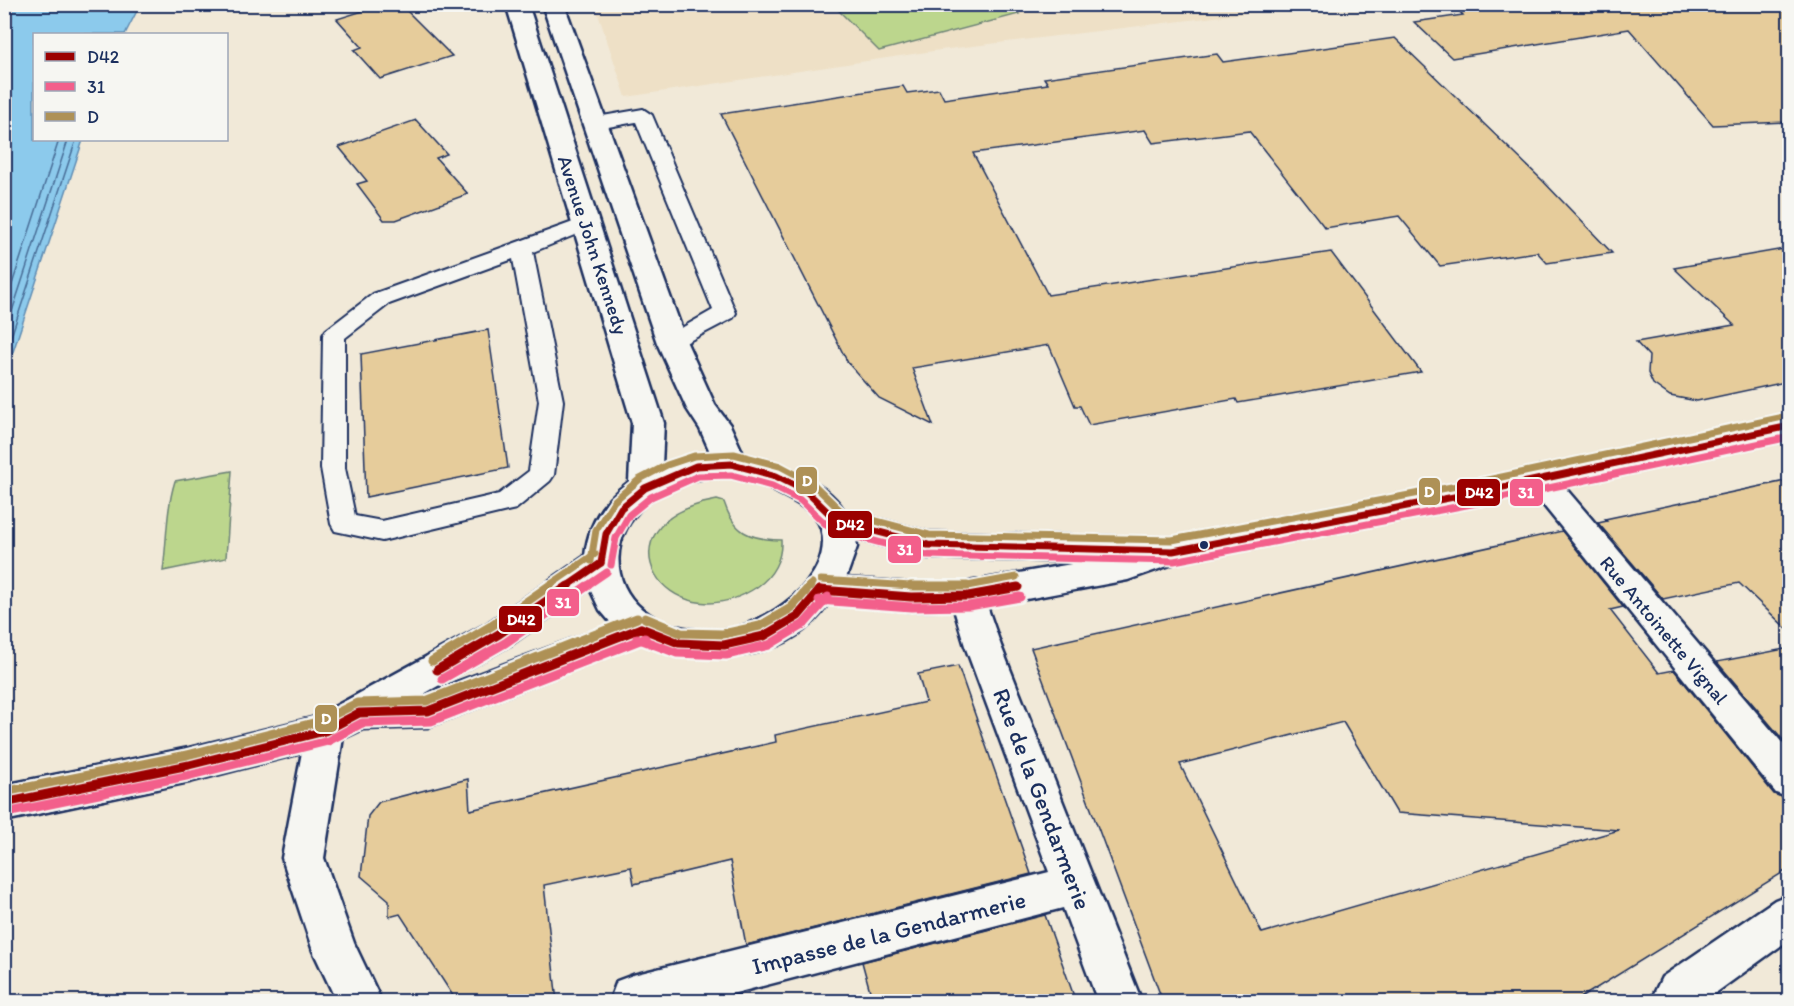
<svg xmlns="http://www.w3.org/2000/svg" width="1794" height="1006" font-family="Itim,sans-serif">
<rect width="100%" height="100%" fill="#f1e9d8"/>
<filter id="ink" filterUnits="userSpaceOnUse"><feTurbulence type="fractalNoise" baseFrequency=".0167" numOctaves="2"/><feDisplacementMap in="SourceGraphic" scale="12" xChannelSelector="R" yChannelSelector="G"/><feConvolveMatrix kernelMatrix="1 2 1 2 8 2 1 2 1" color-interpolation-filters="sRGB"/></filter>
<g filter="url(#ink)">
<polygon fill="#eee0c6" points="595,5 1314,5 940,50 626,97"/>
<g fill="#bcd68d" stroke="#6c8276" stroke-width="1.5">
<polygon points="864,4 1008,5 1019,14 879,51 839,11"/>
<path d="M 232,471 L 226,558 L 163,571 C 167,540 166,510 175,481 Z"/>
<path d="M 717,500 L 724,502 C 734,533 749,539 781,540 C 782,559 773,576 757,587 C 667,646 589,523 717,500 Z"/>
</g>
<polygon fill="#8ccaec" stroke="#5f8cb3" stroke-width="1.5" points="5,4 140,5 125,34 34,34 34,140 83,140 5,376"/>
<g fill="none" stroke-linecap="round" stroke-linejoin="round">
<g stroke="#486d97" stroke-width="1.5">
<polyline points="4,309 59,140"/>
<polyline points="4,336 68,140"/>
<polyline points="4,358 76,140"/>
</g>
</g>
<g fill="#e6cc9b" stroke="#1b2f5e" stroke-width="1.5" fill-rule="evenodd">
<polygon points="385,4 400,4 452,56 380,79 354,50 362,47 337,19"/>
<polygon points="1452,4 1790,4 1790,122 1713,125 1629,29 1452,58 1414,22 1463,15"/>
<polygon points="1395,38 1542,180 1612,253 1547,263 1537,252 1440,266 1399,216 1325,228 1249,131 1153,143 1145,130 973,153 1048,295 1331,252 1421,372 1238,403 1236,399 1089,425 1080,406 1075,406 1049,345 912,368 933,425 879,398 848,363 721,114 903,86 907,93 939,89 944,99 1048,84 1044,78 1217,54 1223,62"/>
<polygon points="416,120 447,154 436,158 468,194 396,220 384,220 357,184 367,181 339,147"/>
<polygon points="1790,248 1790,381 1697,401 1670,396 1653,384 1648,373 1649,356 1636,342 1734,325 1674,268"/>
<polygon points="488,330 508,468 366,497 361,354"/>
<polygon points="1790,480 1790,632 1739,583 1663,599 1598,523 1607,521 1605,519"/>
<path d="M 1562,531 L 1623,607 L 1610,610 L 1659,673 L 1674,670 L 1774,794 L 1790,800 L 1790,868 L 1574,1002 L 1163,1002 L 1031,648 ZM 1343,722 L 1397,813 L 1619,830 L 1262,933 L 1180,764 Z"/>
<polygon points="1790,648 1790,748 1717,662"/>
<polygon points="958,666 1031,874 746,945 730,861 634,884 631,867 544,885 557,1002 457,1002 400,914 389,917 389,900 361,876 368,816 379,802 468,779 470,810 776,742 775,735 926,702 918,674"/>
<polygon points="1045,915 1076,1002 873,1002 862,962"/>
</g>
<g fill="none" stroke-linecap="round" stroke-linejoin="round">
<defs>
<g id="lane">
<polygon points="643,109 652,115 736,313 733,318 672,350 664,348 661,343 664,338 713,310 636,122 597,129 588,123 597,117"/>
<path d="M 587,217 L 594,219 L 597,223 L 594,227 L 533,252 L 563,401 L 554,475 L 550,481 L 516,509 L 507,511 L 382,541 L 335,531 L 331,524 L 321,468 L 323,335 L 326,330 L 373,294 ZM 513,259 L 539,401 L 529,471 L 499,494 L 382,521 L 355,516 L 345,468 L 345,338 L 389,304 Z"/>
</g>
<g id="street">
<polygon points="1539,466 1550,470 1790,752 1790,798 1776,793 1528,486 1523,478 1528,470"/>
<polygon points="968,582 980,586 1001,646 1142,1002 1098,1002 1063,908 701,1002 613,1002 611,997 617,981 633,975 1049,872 965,646 950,596 956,586"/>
<polygon points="325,715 339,719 344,731 324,858 354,943 382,1002 337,1002 313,951 282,858 306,731 311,719"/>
<polygon points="1790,894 1790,939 1703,1002 1650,1002 1662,977 1775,900"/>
</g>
<path id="secondary" d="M 506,4 L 528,4 L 664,423 L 662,465 L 711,454 L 700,429 L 687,409 L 657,343 L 542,4 L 564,4 L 687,343 L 715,405 L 730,425 L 744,456 C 780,466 823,478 844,510 L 928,532 L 1141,537 L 1155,544 L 1173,538 L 1480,480 L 1790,415 L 1790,437 L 1480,504 L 1176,563 L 1128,580 L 968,610 L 911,611 L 828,604 C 787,664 703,668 642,643 L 428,727 L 363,729 L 325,747 L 189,782 L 4,821 L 4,785 L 189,748 L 316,717 L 486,624 L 585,556 C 588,526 603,500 629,482 L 632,423 ZM 724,476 C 742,475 764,485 780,494 C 794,501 816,512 821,528 C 836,579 763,628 720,630 C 582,636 586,484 724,476 ZM 856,539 L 928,558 L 1083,562 L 968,582 L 911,583 L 846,578 L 857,547 ZM 590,589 L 600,610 L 612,624 L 422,695 L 512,644 Z"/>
</defs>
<use href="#lane" stroke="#1b2f5e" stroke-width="4"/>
<use href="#street" stroke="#1b2f5e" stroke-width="5"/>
<use href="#secondary" stroke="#1b2f5e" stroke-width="5"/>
<use href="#lane" fill="#f6f6f2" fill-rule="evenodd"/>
<use href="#street" fill="#f6f6f2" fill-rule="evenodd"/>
<use href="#secondary" fill="#f6f6f2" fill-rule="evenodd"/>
<defs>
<g id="bus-1-far1">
<polyline points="601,563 606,534 621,508 645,488 696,466 732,464 776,476 806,491 837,521 928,545 1173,551 1480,492 1790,426"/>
<polyline points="566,587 601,563"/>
<polyline points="1015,587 1018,587"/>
</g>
<g id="bus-1">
<polyline points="820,590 911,597 968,596 1018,587"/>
<polyline points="641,628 679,643 724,645 764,636 798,616 820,590"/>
<polyline points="437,670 499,634 568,586"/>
<polyline points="4,803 189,765 325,731 359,713 428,711 641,628"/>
</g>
<g id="bus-2-far1">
<polyline points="611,565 616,538 629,515 651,497 698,476 731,475 772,486 800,500 832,530 927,555 1174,561 1482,502 1790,437"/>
<polyline points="585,587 607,572"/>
</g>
<g id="bus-2">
<polyline points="819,600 911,607 969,606 1020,597"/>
<polyline points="637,638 677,653 726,655 769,645 804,624 828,597"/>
<polyline points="442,679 505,643 587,586"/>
<polyline points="6,813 191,775 328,741 362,723 431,721 645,638"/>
</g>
<g id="bus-3-far1">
<polyline points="591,561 596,530 614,501 640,479 667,465 694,456 734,454 780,466 812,483 842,512 929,535 1172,540 1478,482 1788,416"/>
<polyline points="821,580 911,586 967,586 1016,577"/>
<polyline points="547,587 595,554"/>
<polyline points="808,587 812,583"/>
</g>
<g id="bus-3">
<polyline points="911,586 967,586"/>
<polyline points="645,618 681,633 723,634 760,626 791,608 810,586"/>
<polyline points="432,661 493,625 549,586"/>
<polyline points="4,792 187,755 321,721 357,703 426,701 637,618"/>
</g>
</defs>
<use href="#bus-1-far1" stroke="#f6f6f2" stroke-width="11"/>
<use href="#bus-1" stroke="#f6f6f2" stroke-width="14"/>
<use href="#bus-2-far1" stroke="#f6f6f2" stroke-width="11"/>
<use href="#bus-2" stroke="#f6f6f2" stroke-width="14"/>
<use href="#bus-3-far1" stroke="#f6f6f2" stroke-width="11"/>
<use href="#bus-3" stroke="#f6f6f2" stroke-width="14"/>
<use href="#bus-1-far1" stroke="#9b0000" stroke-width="7"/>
<use href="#bus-1" stroke="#9b0000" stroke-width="9"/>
<use href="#bus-2-far1" stroke="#f35f8b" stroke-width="7"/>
<use href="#bus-2" stroke="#f35f8b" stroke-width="9"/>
<use href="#bus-3-far1" stroke="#ae9156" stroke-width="7"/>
<use href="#bus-3" stroke="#ae9156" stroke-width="9"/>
</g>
</g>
<circle fill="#1b2f5e" stroke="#f6f6f2" stroke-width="2" cx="1204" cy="545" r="5"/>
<g text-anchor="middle" stroke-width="4.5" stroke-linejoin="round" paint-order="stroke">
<g font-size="20" fill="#1b2f5e" stroke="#f6f6f2">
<text transform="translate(593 245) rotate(72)" y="7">Avenue John Kennedy</text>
<text transform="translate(1664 630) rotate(50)" y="7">Rue Antoinette Vignal</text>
</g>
<g font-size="24" fill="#1b2f5e" stroke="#f6f6f2">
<text transform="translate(1042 799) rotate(69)" y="8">Rue de la Gendarmerie</text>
<text transform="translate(889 933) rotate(-14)" y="8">Impasse de la Gendarmerie</text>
</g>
</g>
<g stroke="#f6f6f2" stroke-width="2">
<rect x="795" y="466" width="23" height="29" rx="6" fill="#ae9156"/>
<rect x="1418" y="477" width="23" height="29" rx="6" fill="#ae9156"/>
<rect x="1456" y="478" width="45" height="29" rx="6" fill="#9b0000"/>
<rect x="1509" y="478" width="35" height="29" rx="6" fill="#f35f8b"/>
<rect x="827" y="510" width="46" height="29" rx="6" fill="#9b0000"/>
<rect x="887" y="535" width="35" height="29" rx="6" fill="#f35f8b"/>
<rect x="546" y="588" width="34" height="29" rx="6" fill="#f35f8b"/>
<rect x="498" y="605" width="45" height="28" rx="6" fill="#9b0000"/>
<rect x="314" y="704" width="24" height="29" rx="6" fill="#ae9156"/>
</g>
<g font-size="16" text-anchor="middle" font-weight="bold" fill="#fff">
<text x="807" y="486">D</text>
<text x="1429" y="497">D</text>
<text x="1479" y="498">D42</text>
<text x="1526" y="498">31</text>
<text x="850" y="530">D42</text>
<text x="905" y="555">31</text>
<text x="563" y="608">31</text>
<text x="521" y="625">D42</text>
<text x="326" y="724">D</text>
</g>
<rect width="1794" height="1006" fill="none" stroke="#f6f6f2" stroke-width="24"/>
<rect x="12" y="12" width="1770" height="982" fill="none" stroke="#1b2f5e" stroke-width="2" filter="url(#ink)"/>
<rect x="33" y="33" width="195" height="108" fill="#f6f6f2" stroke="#9ea6b7" stroke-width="1.5"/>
<rect x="45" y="52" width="30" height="9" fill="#9b0000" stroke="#9ea6b7" stroke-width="1.5"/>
<text x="87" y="63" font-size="18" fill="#1b2f5e">D42</text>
<rect x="45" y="82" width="30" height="9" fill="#f35f8b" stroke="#9ea6b7" stroke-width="1.5"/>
<text x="87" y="93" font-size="18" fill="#1b2f5e">31</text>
<rect x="45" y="112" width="30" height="9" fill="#ae9156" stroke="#9ea6b7" stroke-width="1.5"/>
<text x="87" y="123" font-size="18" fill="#1b2f5e">D</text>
</svg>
